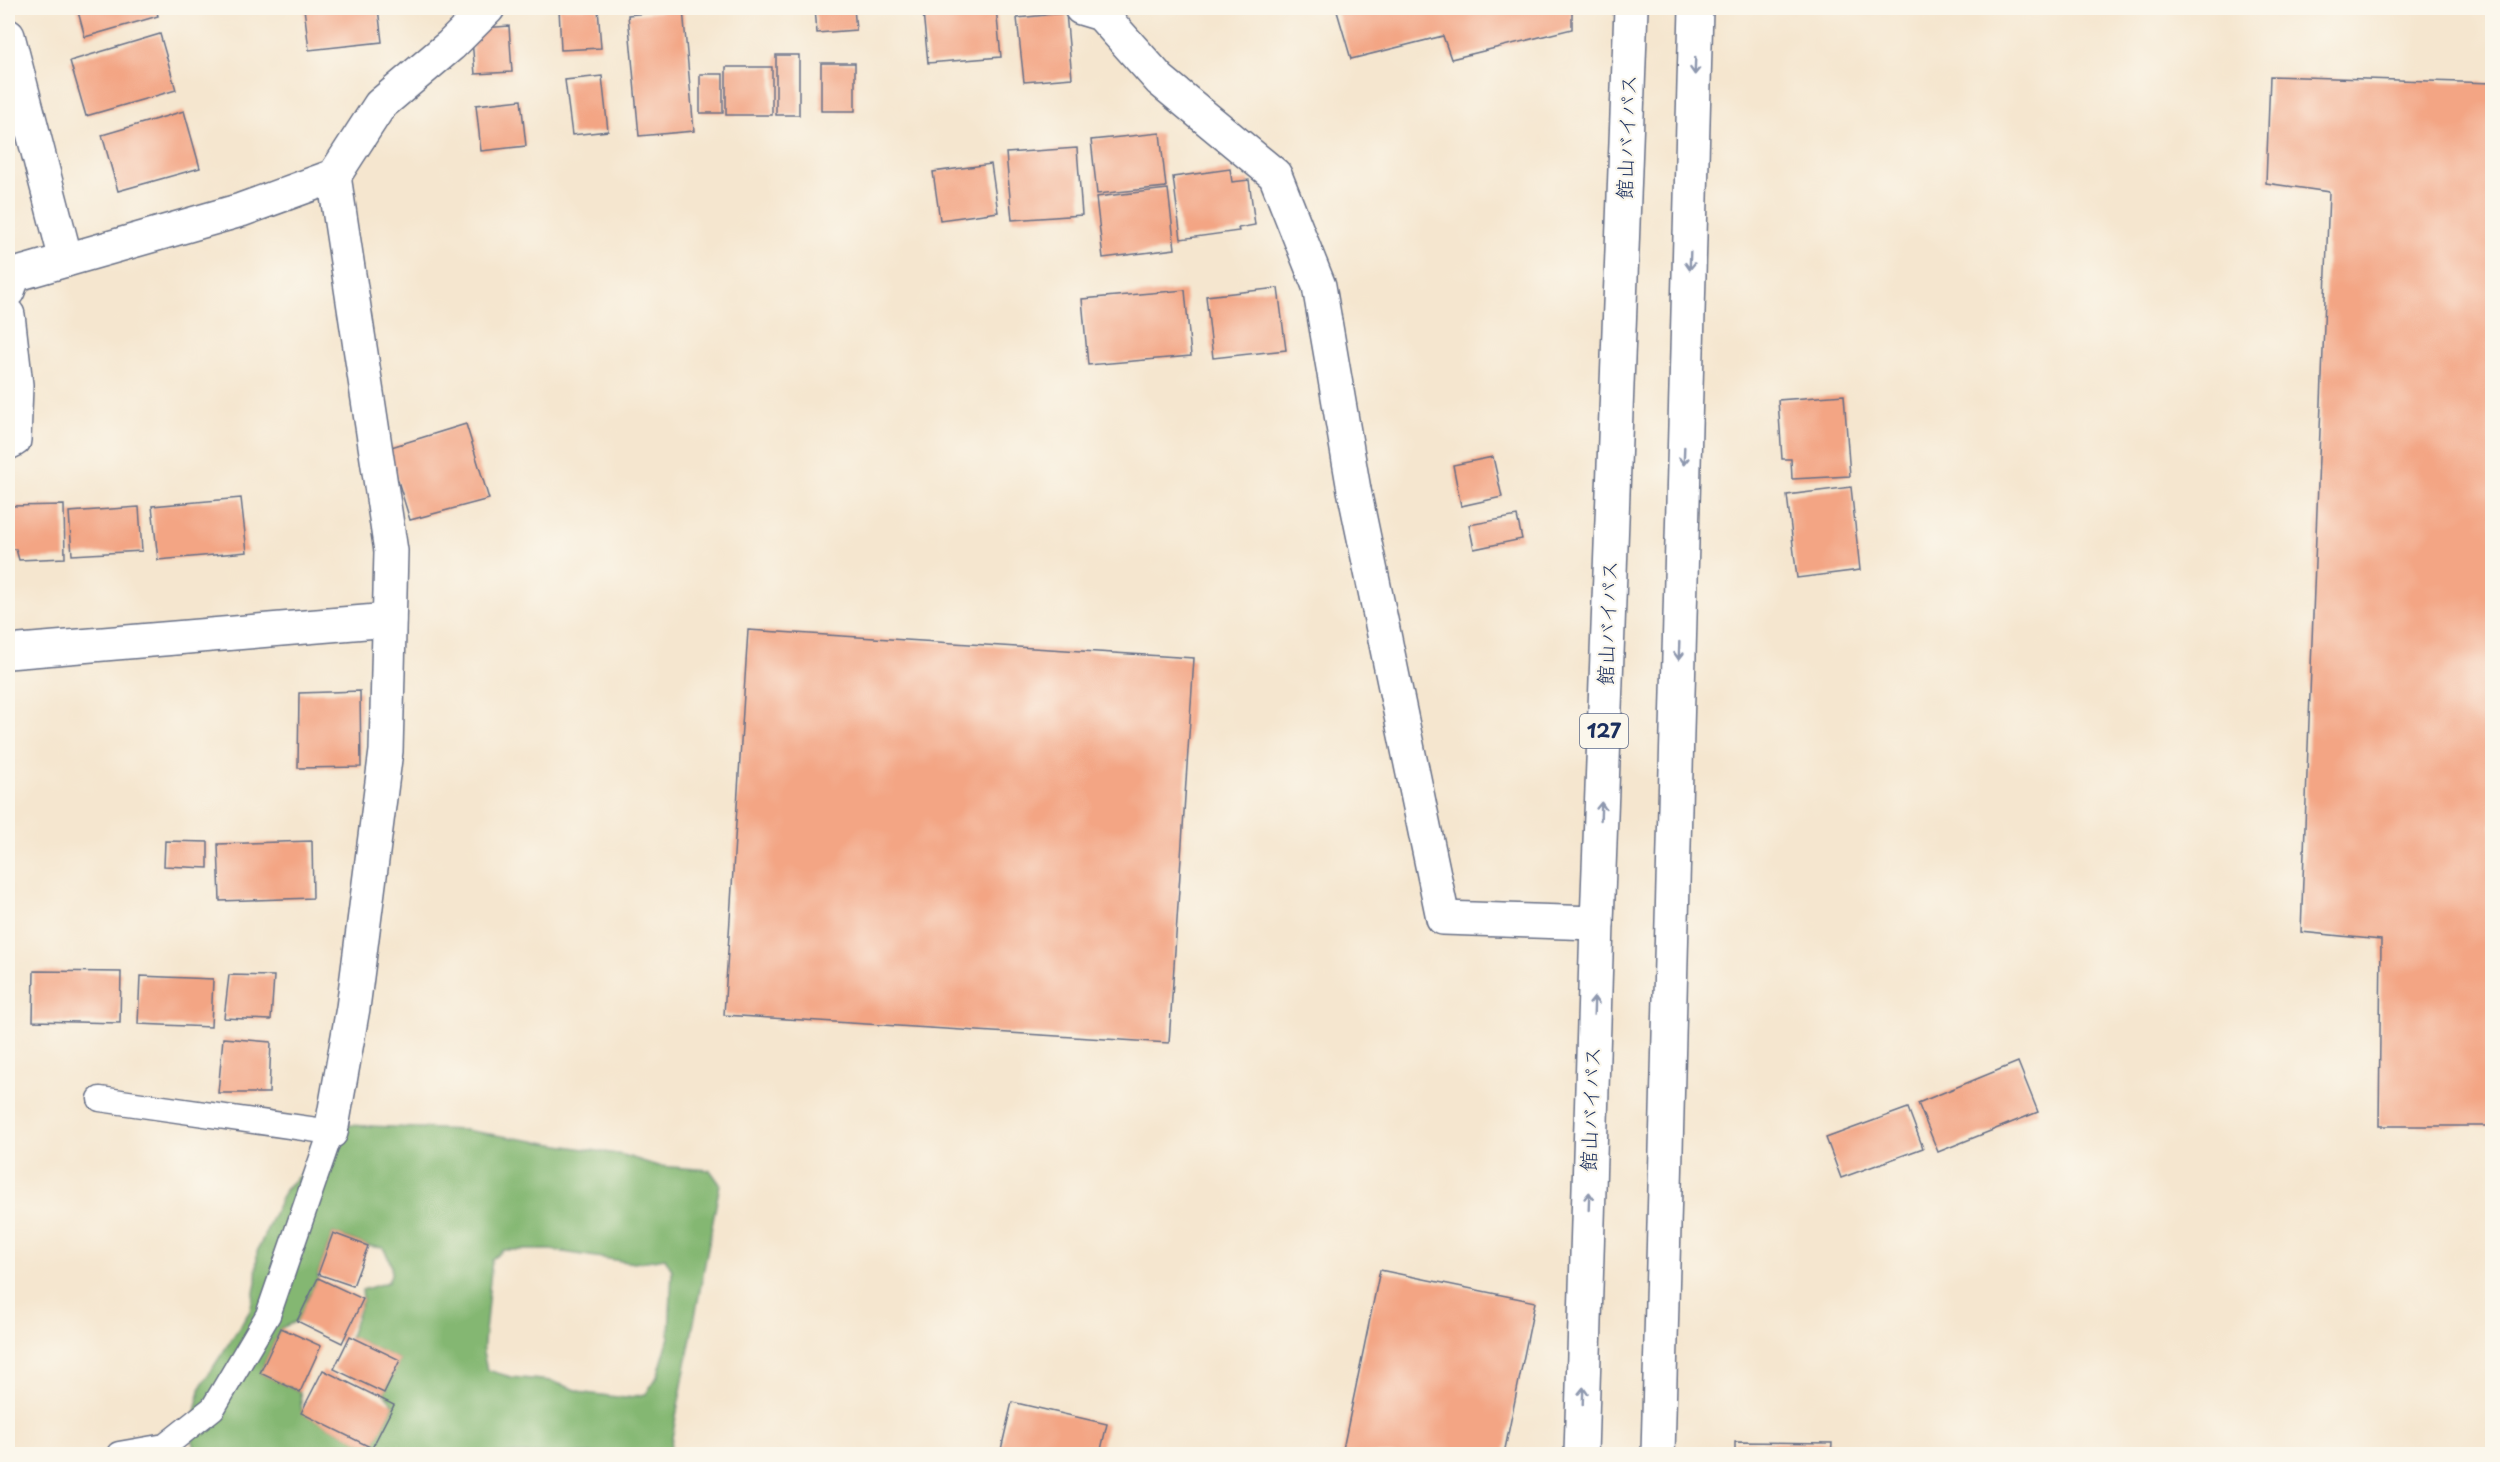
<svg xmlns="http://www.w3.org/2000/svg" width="2500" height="1462" font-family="'Playpen Sans','Klee One',sans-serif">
<rect width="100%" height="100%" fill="#fbf7ec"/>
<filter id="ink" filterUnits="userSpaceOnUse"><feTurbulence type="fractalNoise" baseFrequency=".0167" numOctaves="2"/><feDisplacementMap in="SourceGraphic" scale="12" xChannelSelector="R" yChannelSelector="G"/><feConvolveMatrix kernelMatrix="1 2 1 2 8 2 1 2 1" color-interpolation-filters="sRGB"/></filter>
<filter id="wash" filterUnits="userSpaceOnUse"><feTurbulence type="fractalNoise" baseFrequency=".008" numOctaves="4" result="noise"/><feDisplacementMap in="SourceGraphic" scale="24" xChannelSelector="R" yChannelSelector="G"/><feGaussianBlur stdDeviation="1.35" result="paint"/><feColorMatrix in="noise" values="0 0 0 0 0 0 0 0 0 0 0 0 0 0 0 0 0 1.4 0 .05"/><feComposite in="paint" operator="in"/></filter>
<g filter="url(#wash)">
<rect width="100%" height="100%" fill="#f5e6cf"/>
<path fill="#84b772" stroke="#507368" stroke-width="1.5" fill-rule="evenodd" d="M 345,1125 L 464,1130 L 623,1155 L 658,1166 L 710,1170 L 720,1184 L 669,1454 L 197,1454 L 190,1433 L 201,1386 L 250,1311 L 256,1283 L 257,1252 L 270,1222 L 286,1188 L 321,1155 ZM 333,1233 L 368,1246 L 383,1248 C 390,1259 395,1270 388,1282 L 362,1290 L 363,1299 L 350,1336 L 400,1360 L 384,1393 L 394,1405 L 372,1448 L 302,1413 L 300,1392 L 260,1373 L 281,1328 L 297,1321 L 318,1278 L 318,1274 ZM 504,1250 L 551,1250 L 634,1263 L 665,1258 L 672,1270 L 669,1337 L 658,1375 L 646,1394 L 625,1398 L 585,1393 L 551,1381 L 511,1377 L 487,1370 L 483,1353 L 492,1259 Z"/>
<g id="blocks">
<g fill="#f3a584">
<polygon points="77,8 156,8 158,16 85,37"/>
<polygon points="304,8 378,8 382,42 309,50"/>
<polygon points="559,8 598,8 601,48 561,50"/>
<polygon points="815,8 854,8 856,30 817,33"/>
<polygon points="970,8 996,8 1001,57 928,63 923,12"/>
<polygon points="1336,8 1572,8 1572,29 1451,59 1443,36 1351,59"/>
<polygon points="683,9 694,131 639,136 628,15"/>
<polygon points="1066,13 1072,78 1024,82 1017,18"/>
<polygon points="509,26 512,72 475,74 471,29"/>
<polygon points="160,34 176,90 86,116 70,61"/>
<rect x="776" y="55" width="23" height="60"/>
<rect x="821" y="63" width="34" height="48"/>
<rect x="726" y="67" width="46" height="48"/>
<rect x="700" y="74" width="23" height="39"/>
<polygon points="602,76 608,131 572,135 565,80"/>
<polygon points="2270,76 2492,83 2492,1126 2379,1126 2381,940 2301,932 2329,192 2266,183"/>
<polygon points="521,100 526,146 481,151 476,105"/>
<polygon points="184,111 200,168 118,191 102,135"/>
<polygon points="1160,133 1166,187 1097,194 1091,140"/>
<polygon points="1077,148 1082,215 1012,220 1006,153"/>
<polygon points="991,164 998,212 940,220 933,172"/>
<polygon points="1230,169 1232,182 1249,180 1255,225 1238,228 1239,231 1181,239 1173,177"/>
<polygon points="1168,189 1175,249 1103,258 1096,197"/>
<polygon points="1278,288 1286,350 1213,358 1206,296"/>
<polygon points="1185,290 1191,356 1088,365 1082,299"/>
<polygon points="1844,395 1850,476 1792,479 1791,459 1782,459 1778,400"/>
<polygon points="466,424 489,499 410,520 388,448"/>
<polygon points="1493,457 1502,497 1461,506 1453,465"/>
<polygon points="1851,487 1860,570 1797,578 1787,495"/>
<polygon points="241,498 247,552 158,560 152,506"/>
<polygon points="64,505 65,558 19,560 16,549 8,549 8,506"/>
<polygon points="139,507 142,551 72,555 69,512"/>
<polygon points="1517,516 1522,539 1474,549 1469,525"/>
<polygon points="748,630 1194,658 1169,1043 724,1015"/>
<polygon points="360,691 361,767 298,768 299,693"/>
<polygon points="165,841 208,842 208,868 164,866"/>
<polygon points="312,841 313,898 220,901 218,844"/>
<polygon points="34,971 121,972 120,1023 33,1021"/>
<polygon points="229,975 274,976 271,1020 224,1018"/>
<polygon points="140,976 213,979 211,1027 138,1024"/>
<polygon points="223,1038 271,1042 269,1093 218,1093"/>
<polygon points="2018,1062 2038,1112 1938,1152 1918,1103"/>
<polygon points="1908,1108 1923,1148 1841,1178 1826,1138"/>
<polygon points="333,1233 368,1246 353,1286 318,1274"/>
<polygon points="1380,1270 1535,1302 1504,1454 1342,1454"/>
<polygon points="318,1278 363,1299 342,1343 297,1321"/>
<polygon points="281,1328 321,1346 300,1392 260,1373"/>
<polygon points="350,1336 400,1360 384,1393 334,1369"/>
<polygon points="323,1370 394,1405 372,1448 301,1413"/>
<polygon points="1012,1402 1107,1424 1100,1454 1000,1454"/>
<polygon points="1735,1442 1832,1443 1831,1454 1735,1454"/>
</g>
</g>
</g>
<g filter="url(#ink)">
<use href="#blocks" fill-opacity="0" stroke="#676f86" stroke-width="1.5"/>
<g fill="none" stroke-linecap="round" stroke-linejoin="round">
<defs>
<polyline id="lane" points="100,1099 331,1132 268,1315 213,1408 165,1446 119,1454"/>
<g id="street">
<polyline points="1081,8 1101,14 1160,80 1275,175 1319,286 1354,490 1443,918 1597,923"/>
<polyline points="8,36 66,260"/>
<polyline points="8,291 14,275 241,210 334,176 380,105 451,45 488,8"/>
<polyline points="8,315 16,385 14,440 8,443"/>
<polyline points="8,652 389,620"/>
<polyline points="331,1132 353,1008 386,751 391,551 334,176"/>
</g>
<g id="highway">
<polyline points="1581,1454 1597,923 1631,8"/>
<polyline points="1658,1454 1696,8"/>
</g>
</defs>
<use href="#lane" stroke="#676f86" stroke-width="27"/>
<use href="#street" stroke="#676f86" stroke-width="36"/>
<use href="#highway" stroke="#676f86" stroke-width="36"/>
<use href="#lane" stroke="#fff" stroke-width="24"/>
<use href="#street" stroke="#fff" stroke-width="33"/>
<use href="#highway" stroke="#fff" stroke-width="33"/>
</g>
<defs><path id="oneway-shaft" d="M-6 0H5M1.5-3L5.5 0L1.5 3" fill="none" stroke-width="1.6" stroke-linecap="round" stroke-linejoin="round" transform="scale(1.5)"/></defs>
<g stroke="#8d97ae">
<use href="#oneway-shaft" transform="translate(1695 66) rotate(92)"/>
<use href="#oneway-shaft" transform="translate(1690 261) rotate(92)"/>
<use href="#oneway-shaft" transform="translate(1684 456) rotate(92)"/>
<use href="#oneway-shaft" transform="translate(1679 651) rotate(92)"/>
<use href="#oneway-shaft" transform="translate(1601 811) rotate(-88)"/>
<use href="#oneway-shaft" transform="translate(1594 1006) rotate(-88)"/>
<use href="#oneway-shaft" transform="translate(1589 1201) rotate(-88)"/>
<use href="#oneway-shaft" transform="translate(1583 1396) rotate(-88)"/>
</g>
</g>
<g text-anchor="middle" stroke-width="4.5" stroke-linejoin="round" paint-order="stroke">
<rect fill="#fbf7ec" stroke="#5e6b89" stroke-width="1.5" x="1580" y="714" width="48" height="34" rx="4.5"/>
<g font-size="20" font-weight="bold" fill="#1b2f5e">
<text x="1604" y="738">127</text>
</g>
<g font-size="21" fill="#1b2f5e" stroke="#fbf7ec">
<text transform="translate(1627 137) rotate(-88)" y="7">館山バイパス</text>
<text transform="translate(1608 623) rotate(-88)" y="7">館山バイパス</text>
<text transform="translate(1591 1109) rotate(-88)" y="7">館山バイパス</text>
</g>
</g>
<rect width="2500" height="1462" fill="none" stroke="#fbf7ec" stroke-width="30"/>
</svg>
